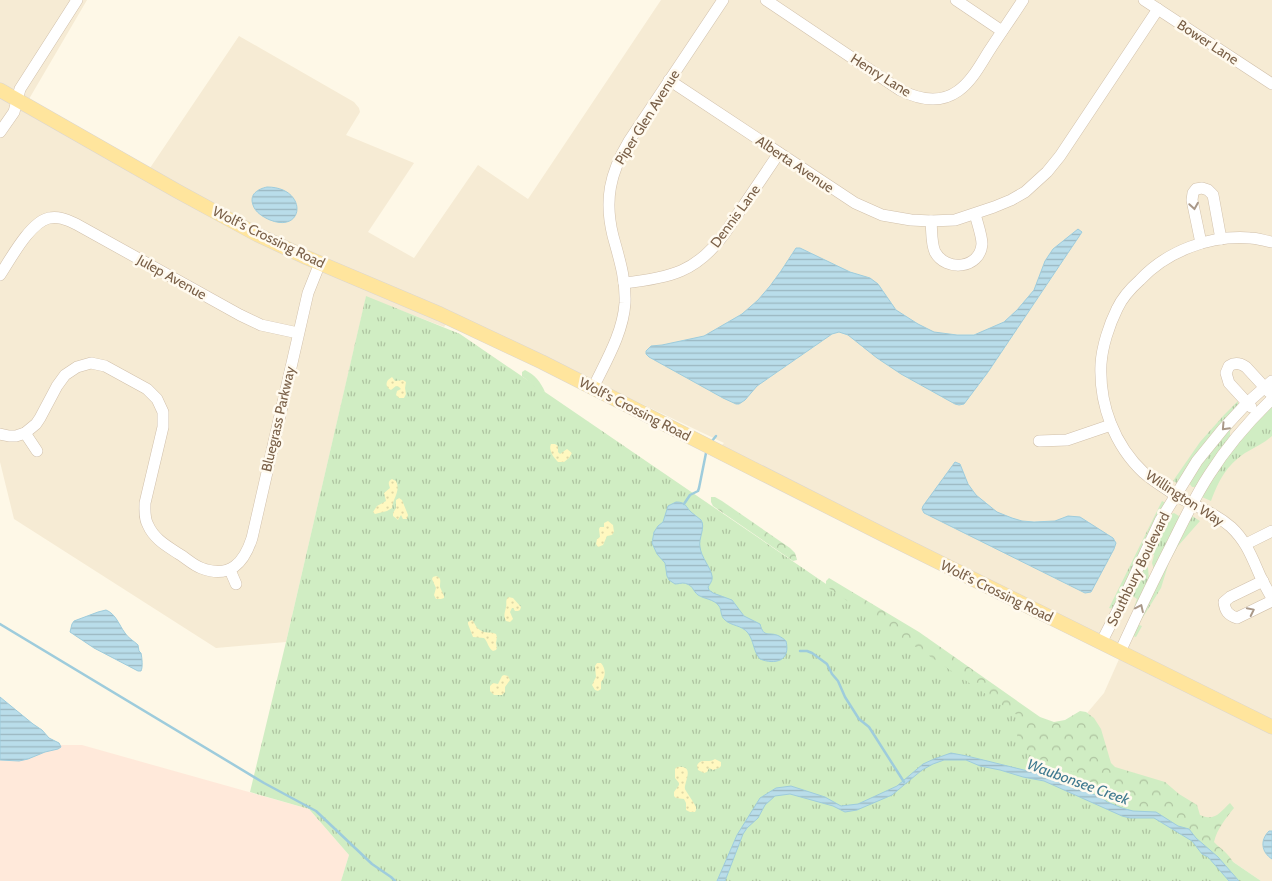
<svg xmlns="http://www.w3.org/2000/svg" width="1272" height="881" font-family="Cabin,sans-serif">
<defs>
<pattern id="grass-tufts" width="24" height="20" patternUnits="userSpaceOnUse" patternTransform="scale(1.25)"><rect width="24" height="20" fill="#d0edc3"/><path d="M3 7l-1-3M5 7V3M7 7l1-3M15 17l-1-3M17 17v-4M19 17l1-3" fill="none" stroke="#aec3a0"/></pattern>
<pattern id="forest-crowns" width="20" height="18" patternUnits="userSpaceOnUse" patternTransform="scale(1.25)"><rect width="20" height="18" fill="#d0edc3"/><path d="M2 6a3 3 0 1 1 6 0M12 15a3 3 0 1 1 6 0" fill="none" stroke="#aec3a0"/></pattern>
<pattern id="sand-dots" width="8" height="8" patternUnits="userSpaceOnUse" patternTransform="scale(1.25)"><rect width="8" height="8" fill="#fff8c0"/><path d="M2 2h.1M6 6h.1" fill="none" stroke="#ded7a6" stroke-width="1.8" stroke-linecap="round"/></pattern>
<pattern id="water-rules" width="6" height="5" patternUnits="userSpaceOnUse" patternTransform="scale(1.25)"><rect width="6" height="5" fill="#b9ddea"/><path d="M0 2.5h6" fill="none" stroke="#9bb7c0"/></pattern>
</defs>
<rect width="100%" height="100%" fill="#fef8e7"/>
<g fill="#f6ebd4">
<polygon points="0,0 87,0 29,99 150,168 239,36 354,102 359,108 360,112 346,135 414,163 368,232 414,258 478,165 528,199 661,0 1272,0 1272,723 720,447 724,443 453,314 444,327 366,297 286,642 216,648 14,519 0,462"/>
<polygon points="1120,657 1272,732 1272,881 1261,881 1061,744 1104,693"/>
</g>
<polygon fill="#ffe9da" points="60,745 82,745 309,809 349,855 341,881 0,881 0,760 10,761 28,759 45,752 58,749 61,747"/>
<g fill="url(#grass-tufts)">
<polygon points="366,296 460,334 1261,881 341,881 349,855 309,809 250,792 286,642"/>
<polygon points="1238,401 1238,405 1177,483 1173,481 1200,442 1224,415"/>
<path d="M 1272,406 L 1272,436 C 1263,444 1255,447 1245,453 C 1226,466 1219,480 1211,501 L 1202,497 L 1204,490 L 1234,447 Z"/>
<polygon points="1236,422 1230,431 1230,437 1196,487 1192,487 1189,483 1204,458"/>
<polygon points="1162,501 1166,503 1114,609 1109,608"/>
<polygon points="1174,513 1179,516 1180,518 1154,570 1152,563 1154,555 1151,552 1169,515"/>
<polygon points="1192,516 1200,521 1178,546 1169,562 1161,588 1140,622 1139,625 1142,626 1136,637 1133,636 1134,632"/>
<polygon points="1144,564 1148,568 1149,579 1133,610 1137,599 1131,595"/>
</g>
<g fill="url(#forest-crowns)">
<path d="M 525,370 C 535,375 540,381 545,392 L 538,389 L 522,376 L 522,372 Z"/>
<polygon points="711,497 715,497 722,501 790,548 795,553 797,560 793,561 713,506 711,502"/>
<path d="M 829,578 L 919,632 L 1040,717 L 1054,722 L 1065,720 L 1080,711 L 1086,712 L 1094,718 L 1101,729 L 1111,763 L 1115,767 L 1165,782 L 1179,794 L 1197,805 L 1200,815 C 1215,822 1220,812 1230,803 L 1234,808 C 1226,818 1217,829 1214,842 C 1218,847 1223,849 1227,854 C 1233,860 1239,872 1239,881 L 1218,857 L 1196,838 L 1188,829 L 1178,826 L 1156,812 L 1133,811 L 1122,808 L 1107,802 L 1098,796 L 1097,785 L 1087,783 L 1083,781 L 1078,773 L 1073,771 L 1063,773 C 1052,766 1026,752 1020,743 C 1015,736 1017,722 1017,715 L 837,594 L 826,586 L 826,581 Z"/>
</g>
<g fill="url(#sand-dots)">
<path d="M 392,377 L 395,381 L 403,380 L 406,382 L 405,388 L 406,394 L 404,398 L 399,398 L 396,395 L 397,391 L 401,389 L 399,387 L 396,386 L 391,390 C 387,388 385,384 388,380 Z"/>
<path d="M 551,444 L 555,444 L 558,446 L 558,452 L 560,454 L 567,449 L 572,453 L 569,458 L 564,462 L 558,462 C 554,458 548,450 551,444 Z"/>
<path d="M 392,479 L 396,481 C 401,491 393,498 392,508 L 387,511 L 375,514 L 373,512 L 377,506 L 386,501 L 384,493 L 390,488 C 389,484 387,482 392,479 Z"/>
<polygon points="399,498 402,500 408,515 407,519 403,519 401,515 398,520 393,516 393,513 396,508 396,500"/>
<polygon points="608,521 613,525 614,532 612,535 607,536 603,545 598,547 596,544 597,539 600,537 599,529 600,527 604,527 604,523"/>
<path d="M 436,576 C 442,578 440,581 440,587 C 441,590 443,593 444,596 L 444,598 L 441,599 L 436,599 L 434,595 L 436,588 L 432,579 L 433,577 Z"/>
<path d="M 508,597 L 513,598 L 521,607 L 520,610 L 518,611 L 515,611 L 513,608 L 512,608 L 510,612 L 513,619 L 510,622 L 506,621 C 503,615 505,613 506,607 C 507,603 505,601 508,597 Z"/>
<path d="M 472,620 C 475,623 476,628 480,630 C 485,634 491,631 496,634 L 497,637 L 496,643 L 497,648 L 496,650 L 493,651 C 488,648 488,642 484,638 L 473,637 L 468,624 L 468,622 Z"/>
<path d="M 597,663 L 601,663 C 606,669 606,677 601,682 L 601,689 L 598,691 L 595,690 L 592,685 L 596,677 L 595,666 Z"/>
<polygon points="504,675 508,676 510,680 505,687 505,692 502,695 494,695 490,691 490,686 493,683 498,684 502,676"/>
<path d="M 715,759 L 721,762 L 721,766 L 719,768 L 713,770 L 709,768 L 707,772 L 704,773 L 698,770 L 697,766 C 700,757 708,764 715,759 Z"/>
<path d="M 677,767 C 696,765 684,782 685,789 C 685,790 695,804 696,807 L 696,810 L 695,812 L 690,812 L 686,810 L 686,803 L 684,799 L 676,798 L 674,796 L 674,792 L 679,785 L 679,783 L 675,778 L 675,769 Z"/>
</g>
<g fill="url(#water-rules)" stroke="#9eccdc">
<path d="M 267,187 C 308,187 305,234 270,220 C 263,217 255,212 253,205 C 249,194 258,189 267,187 Z"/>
<polygon points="1078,229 1082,232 988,372 964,404 959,405 955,404 901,374 877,358 848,335 839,332 832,334 757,386 745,400 739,404 736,404 723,398 649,357 646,354 646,351 651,346 662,345 704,336 742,314 758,300 770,286 781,271 796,248 800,248 850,272 870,278 878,284 896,310 918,324 934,332 957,335 974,335 1004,322 1017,310 1034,290 1045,261 1053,249"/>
<polygon points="955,462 960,464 968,484 976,495 997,512 1012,518 1022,521 1034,522 1055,521 1068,516 1080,517 1113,538 1116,543 1114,549 1091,592 1085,593 924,513 922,509 923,506"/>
<path d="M 676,502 C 686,502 685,506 691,512 C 694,515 698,517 701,520 C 706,527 698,539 700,547 C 701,557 711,568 712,576 C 713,580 710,584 708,587 L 709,590 L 713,593 L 732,600 L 744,616 L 760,624 C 764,639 769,631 779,636 C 781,637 784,639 786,641 C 791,661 775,665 760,659 C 753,651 754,641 748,633 C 742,625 731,626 725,620 C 720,616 722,610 719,606 C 714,599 704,599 698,595 C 693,591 693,586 687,584 C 683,582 679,584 675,584 L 669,580 L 667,576 L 665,563 L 657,554 L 652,543 L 654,532 L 658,526 L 663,522 L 668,506 Z"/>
<path d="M 106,610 C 116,614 119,625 125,633 C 128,638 134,641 138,645 L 139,651 L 141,653 C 142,658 143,667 141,671 L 138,671 L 94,648 L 70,632 L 72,624 L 74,621 L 98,612 Z"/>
<polygon points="0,697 33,724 42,730 49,738 59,743 61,747 58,749 45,752 28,759 19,761 0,760"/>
<polygon points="951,753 967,756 1040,774 1093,794 1102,798 1107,802 1122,808 1133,811 1156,812 1178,826 1189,829 1196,838 1218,857 1239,881 1229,881 1208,857 1202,854 1192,841 1154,818 1130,818 1122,816 1044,781 1023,777 1000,770 980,766 966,760 944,760 933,764 922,770 892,795 857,810 845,812 833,806 790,794 775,796 765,805 758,818 747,828 743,834 725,881 717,881 737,835 760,798 776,788 791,786 825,797 841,806 858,804 897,786 923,764 934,759"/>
<path d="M 1269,831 L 1272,831 L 1272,859 C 1261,852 1260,840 1269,831 Z"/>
</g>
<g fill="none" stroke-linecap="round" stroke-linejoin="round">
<g stroke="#9eccdc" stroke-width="2.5">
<polyline points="712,441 716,436"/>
<polyline points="684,504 690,495 698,491 699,488 706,453"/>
<polyline points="0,624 264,783 316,811 372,864 391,877 395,881"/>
<polyline points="800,651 807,651 812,653 827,664 832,674 838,681 845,697 859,719 869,727 904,782"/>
</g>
<defs>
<g id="minor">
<path d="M 766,0 L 900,90 C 918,99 940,104 958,91 C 972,81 980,65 989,51 C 1000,34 1012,17 1023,0"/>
<polyline points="956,0 1002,31"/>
<polyline points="1144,0 1272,84"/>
<polyline points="669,80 855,203 882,215 911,220 931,221 955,220 994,207 1011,200 1025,192 1047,172 1060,156 1158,9"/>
<polyline points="0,132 14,112 20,89 77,0"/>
<path d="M 931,221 C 932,231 931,243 935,252 C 946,272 980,269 982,244 C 982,236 977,222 975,214"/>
<path d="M 1272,242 C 1265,241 1257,238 1250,238 C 1210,235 1167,251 1140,280 C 1131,288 1122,298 1117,309 C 1109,325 1102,347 1101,364 C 1099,404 1114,445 1144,473 C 1153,481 1165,488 1175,495 C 1194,506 1214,512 1231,527 C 1245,540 1251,555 1258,571 C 1262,581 1267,589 1272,598"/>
<polyline points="1201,243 1192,200 1193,193 1196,189 1202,188 1208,190 1213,195 1221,239"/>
<path d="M 0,275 C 10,260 30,222 49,218 C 59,216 67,220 76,224 L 240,315 L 261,325 L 298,333"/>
<path d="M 624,283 C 670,278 697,272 725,233 L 779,153"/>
<path d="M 593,388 C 606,361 623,333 625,303 C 626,279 619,258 613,236 C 604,200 610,173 629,141 L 723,0"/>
<path d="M 1251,407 L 1229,383 L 1226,373 L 1229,366 C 1235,362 1240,363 1246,367 L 1269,392"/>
<polyline points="25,433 37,451"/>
<path d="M 0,434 L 9,436 L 16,436 L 25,433 L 36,424 L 40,418 L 57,386 L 65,375 L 77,367 L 91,363 L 105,366 L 147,389 L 157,399 L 163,412 L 163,427 L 145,503 C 145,511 144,518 148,525 C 154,539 167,546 179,554 C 186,558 193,565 201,568 C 230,579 244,563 252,538 L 308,293 L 320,263"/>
<polyline points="1039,441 1067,440 1111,425"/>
<polyline points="1246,544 1272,531"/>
<polyline points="230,570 236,584"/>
<path d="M 1263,581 L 1230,597 L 1224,602 C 1225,611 1228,615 1237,618 L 1272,601"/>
<polyline points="1101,643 1124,598 1160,521 1197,461 1223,429 1247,403 1272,381"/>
<path d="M 1120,652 C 1136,617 1153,581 1171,546 C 1183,522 1194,498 1209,475 C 1226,448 1248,422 1272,399"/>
</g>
<polyline id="major" points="0,90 177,191 258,235 303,256 440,314 542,362 886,536 1272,727"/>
</defs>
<use href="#minor" stroke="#d1c0ab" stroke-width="12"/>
<use href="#major" stroke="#dcd6cf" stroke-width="15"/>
<use href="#minor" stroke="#fff" stroke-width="11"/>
<use href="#major" stroke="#ffe59d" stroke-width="14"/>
</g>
<defs><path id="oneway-chevron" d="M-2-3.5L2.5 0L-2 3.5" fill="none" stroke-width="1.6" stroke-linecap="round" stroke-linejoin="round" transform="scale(1.25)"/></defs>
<g stroke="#a99888">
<use href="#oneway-chevron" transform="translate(1194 206) rotate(81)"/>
<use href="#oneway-chevron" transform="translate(1225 427) rotate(133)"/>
<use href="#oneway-chevron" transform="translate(1140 608) rotate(-65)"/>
<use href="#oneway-chevron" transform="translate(1251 611) rotate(-26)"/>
</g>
<g text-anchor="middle" stroke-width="5" stroke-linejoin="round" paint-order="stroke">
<g font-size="14" fill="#7a6048" stroke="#fffaef">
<text transform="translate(1208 42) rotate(33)" y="5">Bower Lane</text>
<text transform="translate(881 75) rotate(32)" y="5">Henry Lane</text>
<text transform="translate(647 117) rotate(-58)" y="5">Piper Glen Avenue</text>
<text transform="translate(795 164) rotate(34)" y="5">Alberta Avenue</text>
<text transform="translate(735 216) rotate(-54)" y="5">Dennis Lane</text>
<text transform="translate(269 237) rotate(26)" y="5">Wolf's Crossing Road</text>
<text transform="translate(172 277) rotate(29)" y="5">Julep Avenue</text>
<text transform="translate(635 409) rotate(27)" y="5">Wolf's Crossing Road</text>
<text transform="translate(278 419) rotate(-77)" y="5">Bluegrass Parkway</text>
<text transform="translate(1185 498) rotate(33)" y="5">Willington Way</text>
<text transform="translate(1138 569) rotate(-64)" y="5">Southbury Boulevard</text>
<text transform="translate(997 591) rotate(26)" y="5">Wolf's Crossing Road</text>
</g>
<g font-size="15" font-style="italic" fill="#407a90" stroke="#fffaef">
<text transform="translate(1078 782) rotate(20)" y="5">Waubonsee Creek</text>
</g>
</g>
</svg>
